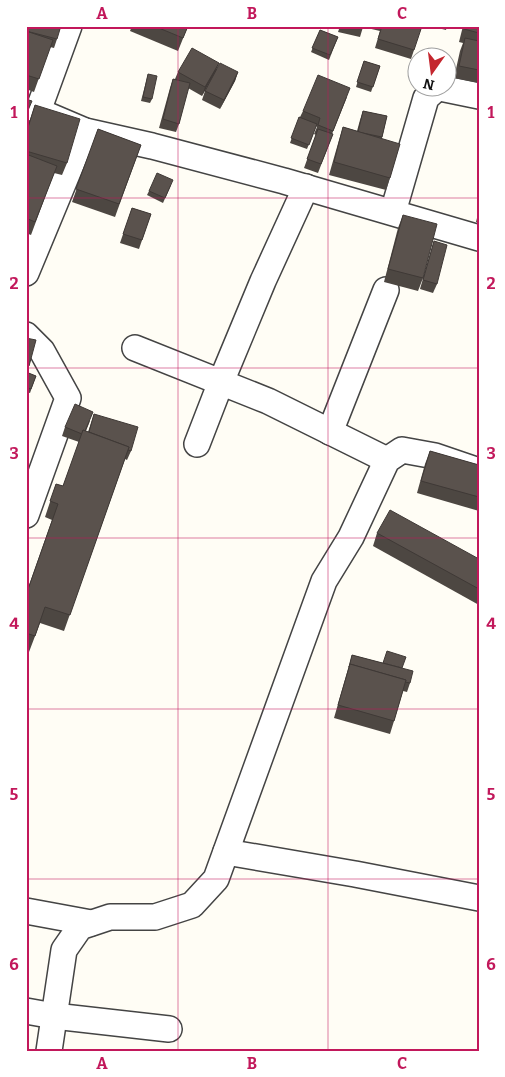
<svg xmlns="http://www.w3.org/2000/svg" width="505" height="1077" font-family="Bitter,serif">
<rect width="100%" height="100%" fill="#fffdf5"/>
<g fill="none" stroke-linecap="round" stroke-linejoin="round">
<defs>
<g id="minor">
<polyline points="69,26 38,111 85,131 152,146 284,181 479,238"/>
<polyline points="440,88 479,96"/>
<polyline points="393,212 426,98 437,88"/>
<polyline points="26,273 85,131"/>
<polyline points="26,335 42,351 68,398 26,515"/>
<polyline points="135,348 268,401 387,460"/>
<polyline points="330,432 386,290"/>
<polyline points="197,444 221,382 263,281 306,187"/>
<polyline points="226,852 355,874 479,898"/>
<polyline points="26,911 91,923"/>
<polyline points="26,1011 54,1016 169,1029"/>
<polyline points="49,1051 64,950 80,927 110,917 155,917 192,905 216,879 324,581 351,537 387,460 402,450 435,456 479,471"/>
</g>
</defs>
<use href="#minor" stroke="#444" stroke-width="28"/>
<use href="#minor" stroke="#fff" stroke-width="25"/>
</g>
<g fill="#4d4742">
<polygon points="26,26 57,39 54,48 50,47 34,92 26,89"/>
<polygon points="132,26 188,26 178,51 130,31"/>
<polygon points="340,26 412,26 414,50 411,59 375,48 380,31 363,27 360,37 338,32"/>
<polygon points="430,26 447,26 446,30"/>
<polygon points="463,26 479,26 479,83 454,78 460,51 463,43 459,42"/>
<polygon points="320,30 338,37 329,60 311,52"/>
<polygon points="364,61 380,66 371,92 356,87"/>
<polygon points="219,63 216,70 238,72 235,81 220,109 202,100 205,91 212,77 202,96 188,88 179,124 176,132 159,128 170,88 173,79 175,79 178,72"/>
<polygon points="148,74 152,99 150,103 141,101"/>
<polygon points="347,97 332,134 333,134 318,173 304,168 316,135 314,134 317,127 316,126 307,149 290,143 299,117 300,117 303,111"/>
<polygon points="35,105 67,163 62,175 54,173 31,235 26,233 26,131"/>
<polygon points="363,111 387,116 382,138 390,178 386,190 329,175 339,140 343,127 357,131 360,120"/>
<polygon points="98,129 141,145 115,217 72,202"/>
<polygon points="171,185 163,203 147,195 149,191"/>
<polygon points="132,208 151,214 139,249 120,243"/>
<polygon points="479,210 479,223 476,222"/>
<polygon points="403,215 423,278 418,291 384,282 398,228"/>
<polygon points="434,241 437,284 433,293 420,289"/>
<polygon points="26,338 29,366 26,372 36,376 30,393 26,392"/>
<polygon points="94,414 131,451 127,460 125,459 64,631 40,623 29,652 26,651 26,594 52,520 45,517 56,484 63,486 79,442 62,436 65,427 90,421 86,431 88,432"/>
<polygon points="430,451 479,465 479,511 417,493 425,464"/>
<polygon points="377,533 479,559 479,605 373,546"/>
<polygon points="352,655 402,668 410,683 407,692 403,691 394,721 390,734 334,718"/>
</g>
<g fill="#3f3936">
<polygon points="219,63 215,72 202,96 205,87"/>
<polygon points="238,72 235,81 220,109 224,100"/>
</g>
<g fill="#5a524d" stroke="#3f3936">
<polygon points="26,26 50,26 60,29 57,39 26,31"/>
<polygon points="154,26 188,26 183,38"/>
<polygon points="382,26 412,26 421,29 414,50 378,39"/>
<polygon points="465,26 479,26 479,33 464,29"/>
<polygon points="320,30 338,37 330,55 312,48"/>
<polygon points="26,31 53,40 39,79 26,75"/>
<polygon points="465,38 479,41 479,70 459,66"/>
<polygon points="192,48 219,63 205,87 178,72"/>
<polygon points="364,61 380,66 373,87 357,82"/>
<polygon points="220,63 238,72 224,100 205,91"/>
<polygon points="148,74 157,76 152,99 143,97"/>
<polygon points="318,75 350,88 333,131 318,125 320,118 303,111"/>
<polygon points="173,79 190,83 179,124 163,119"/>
<polygon points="26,99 32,101 26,115"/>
<polygon points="35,105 80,119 67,163 26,151 26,134"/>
<polygon points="363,111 387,116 382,137 358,132"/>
<polygon points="299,117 317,124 309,145 291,138"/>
<polygon points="343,127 400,144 390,178 334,162"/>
<polygon points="98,129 141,145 119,204 76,189"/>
<polygon points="318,129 333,134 321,164 307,159"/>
<polygon points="26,154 57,166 35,222 26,218"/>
<polygon points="157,173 173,180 165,198 149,191"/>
<polygon points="132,208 151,214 142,240 123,234"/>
<polygon points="403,215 437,224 423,278 388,269"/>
<polygon points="434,241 447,245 437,284 423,280"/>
<polygon points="26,338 36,340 29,366 26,365"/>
<polygon points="26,372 36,376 31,389 26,387"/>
<polygon points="75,404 93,412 85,431 83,430 82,434 65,427"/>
<polygon points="94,414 138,427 131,451 128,450 129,447 89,432"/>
<polygon points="83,430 129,447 70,615 45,607 35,636 26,633 26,595 58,504 50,501 56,484 63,486"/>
<polygon points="430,451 479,465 479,497 421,481"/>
<polygon points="390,510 479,559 479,589 377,533"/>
<polygon points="387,651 406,657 402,668 383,663"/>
<polygon points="352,655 413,671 410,683 405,682 406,680 350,664 349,667"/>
<polygon points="350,664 406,680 394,721 338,705"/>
</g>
<path fill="none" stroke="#c2185b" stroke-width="1" stroke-opacity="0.55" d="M 178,26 L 178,1051M 328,26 L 328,1051M 26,198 L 479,198M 26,368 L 479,368M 26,538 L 479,538M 26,709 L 479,709M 26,879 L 479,879"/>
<rect width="505" height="1077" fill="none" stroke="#ffffff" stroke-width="55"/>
<g transform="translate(432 72) rotate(194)"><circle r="24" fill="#ffffff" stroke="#a0a0a0"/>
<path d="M0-4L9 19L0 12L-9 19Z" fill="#c4262e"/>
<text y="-8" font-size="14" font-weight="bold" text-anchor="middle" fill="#111111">N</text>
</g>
<rect x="28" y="28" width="450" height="1022" fill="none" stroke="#c2185b" stroke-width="2"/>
<g font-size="16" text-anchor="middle" font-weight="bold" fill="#c2185b">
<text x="102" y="19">A</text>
<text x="252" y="19">B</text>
<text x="402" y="19">C</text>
<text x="14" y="118">1</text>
<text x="491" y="118">1</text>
<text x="14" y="289">2</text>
<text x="491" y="289">2</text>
<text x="14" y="459">3</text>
<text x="491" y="459">3</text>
<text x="14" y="629">4</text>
<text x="491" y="629">4</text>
<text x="14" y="800">5</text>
<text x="491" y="800">5</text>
<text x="14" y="970">6</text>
<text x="491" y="970">6</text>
<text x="102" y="1069">A</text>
<text x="252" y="1069">B</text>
<text x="402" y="1069">C</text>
</g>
</svg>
